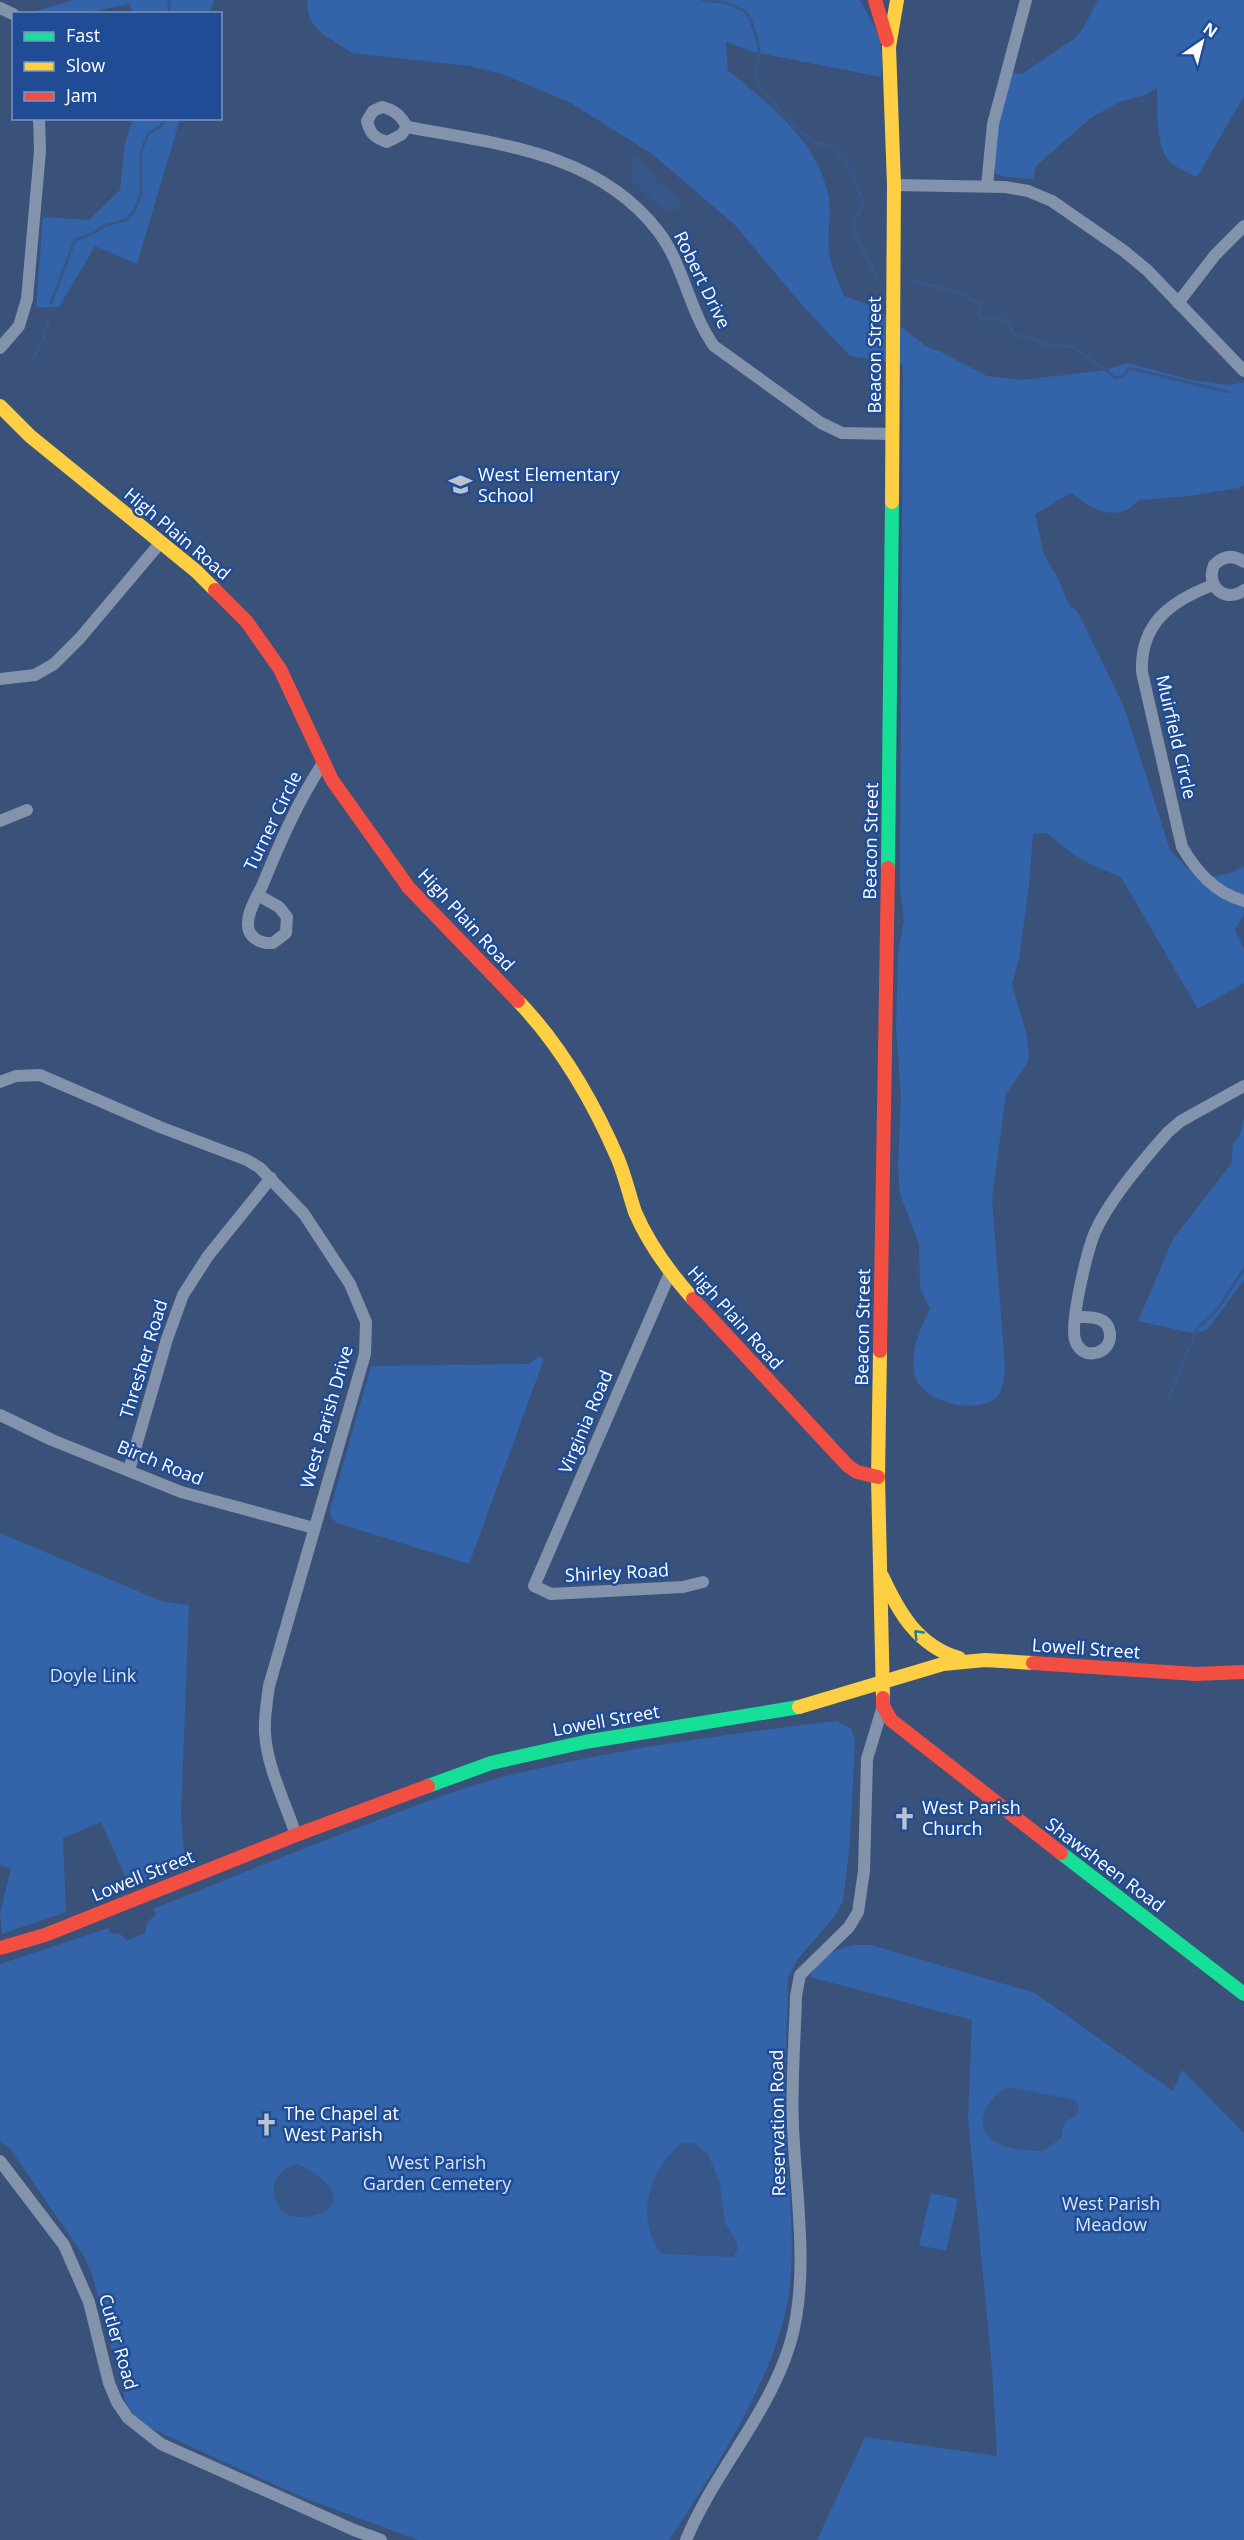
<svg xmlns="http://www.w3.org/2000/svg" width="1244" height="2540" font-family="'Open Sans',sans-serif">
<rect width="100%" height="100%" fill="#3a5279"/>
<g fill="#3363a9">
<polygon points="73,0 214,0 210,13 133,13 129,4 85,13 29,13"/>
<path d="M 308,0 L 860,0 C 877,32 885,39 881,77 L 754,52 L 726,42 L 728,71 C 769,103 815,140 828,193 C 833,212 826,233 829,253 C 831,267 839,282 844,296 L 875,307 L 927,347 L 941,352 L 987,376 L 1023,380 L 1105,370 L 1127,363 L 1192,380 L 1229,385 L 1244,382 L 1244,484 L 1238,488 L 1189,496 L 1139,500 C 1117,524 1093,510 1071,493 L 1035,514 L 1044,555 L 1058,578 L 1070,607 L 1076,609 L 1079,614 L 1124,707 L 1170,850 L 1198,879 L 1231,873 L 1244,866 L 1244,914 L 1235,930 L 1244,949 L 1244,983 L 1198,1009 L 1121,877 L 1096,867 L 1074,855 L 1047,833 L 1033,834 L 1029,886 L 1019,958 L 1012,985 L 1027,1036 L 1029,1060 L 1006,1094 L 992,1199 L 1005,1367 C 1004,1375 1004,1386 999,1394 C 982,1418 921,1402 915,1376 C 909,1353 920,1329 930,1309 L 920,1288 L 919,1244 L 900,1194 L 898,1168 L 901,1095 L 896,1028 L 898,954 L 904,920 L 900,889 L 903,365 L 850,356 L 802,305 L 735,225 L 652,154 L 571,103 L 502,74 L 470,66 L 352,53 L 321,33 L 310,20 L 307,6 Z"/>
<path d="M 1098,0 L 1244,0 L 1244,96 L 1197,177 C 1189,173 1179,169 1172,164 C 1155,149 1157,109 1157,88 L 1145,95 L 1122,101 L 1092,117 L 1036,166 L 1033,179 L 1005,177 L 995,173 L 992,151 L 1009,72 L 1022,74 L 1074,39 L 1082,30 Z"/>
<polygon points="133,119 180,119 137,264 95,246 59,307 36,307 43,217 89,220 120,190 125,143"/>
<polygon points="1244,1117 1244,1280 1207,1330 1192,1333 1138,1321 1173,1239 1231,1164 1233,1145 1240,1134"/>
<polygon points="539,1356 544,1359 469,1564 337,1523 331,1517 330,1510 371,1366 529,1364"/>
<polygon points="0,1533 161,1601 189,1605 181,1816 185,1863 130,1887 101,1822 63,1838 66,1912 2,1934 0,1913 11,1868 0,1865"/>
<path d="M 836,1721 L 851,1728 L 855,1740 L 850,1842 L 843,1901 L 834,1917 L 797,1960 L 788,1978 C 787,2028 784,2078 786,2128 C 787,2188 798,2246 787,2305 C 772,2381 712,2475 669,2540 L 418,2540 L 307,2499 L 211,2456 L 149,2427 L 137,2418 L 126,2403 L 92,2274 L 85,2258 L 11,2150 L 0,2141 L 0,1964 L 109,1928 L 110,1933 L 120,1934 L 127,1940 L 145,1934 L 147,1922 L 156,1915 L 153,1909 C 225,1880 296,1851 368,1824 C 409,1808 450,1792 492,1780 C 604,1750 722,1735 836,1721 Z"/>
<path d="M 853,1945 L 871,1945 L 1035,1993 L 1173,2091 L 1182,2070 L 1244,2133 L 1244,2540 L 817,2540 L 865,2437 L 997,2456 L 992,2368 L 968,2119 L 972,2020 L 810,1977 C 819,1959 834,1949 853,1945 Z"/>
<polygon points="931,2193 958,2199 946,2251 919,2245"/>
</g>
<g fill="#37578a">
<polygon points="632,155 657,179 657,182 664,186 681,203 679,210 663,210 630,179 634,170 629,159"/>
<path d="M 1007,2087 L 1076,2100 L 1079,2110 L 1076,2116 C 1065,2120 1061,2125 1062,2137 L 1044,2151 C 1030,2151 1014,2150 1001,2145 C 969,2132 984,2100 1007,2087 Z"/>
<path d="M 683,2143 L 694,2143 L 708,2154 L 720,2184 L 725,2223 L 738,2244 L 737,2251 L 733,2257 L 662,2254 C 634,2220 649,2167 683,2143 Z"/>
<path d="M 298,2164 C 320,2174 356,2202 315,2215 C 268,2229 259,2171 298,2164 Z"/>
</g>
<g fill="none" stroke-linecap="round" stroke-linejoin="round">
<g stroke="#37578a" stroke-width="3">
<polyline points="169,0 169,14"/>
<path d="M 702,0 L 727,3 L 745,11 C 752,20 760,45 759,56 C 758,63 754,70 756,79 C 757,84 791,124 797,129 C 804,135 810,137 816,143 L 832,146 C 848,162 856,182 864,203 L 853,223 L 855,233 L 876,276"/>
<path d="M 911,280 L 959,293 L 981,304 L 979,315 L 982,319 C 988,321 992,318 998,318 C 1007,319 1011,330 1016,336 L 1028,336 L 1043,344 L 1073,347 L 1116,378 L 1124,376 L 1129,368 L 1228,392"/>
<polyline points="51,303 75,240 94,233 106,225 126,220 135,210 141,193 141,152 148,134 161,126 165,118"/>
<polyline points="33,359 43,340 49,319"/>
<polyline points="1169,1398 1197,1329 1217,1310 1244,1269"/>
</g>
<g stroke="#8293ab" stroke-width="12">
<polyline points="0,8 13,14"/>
<path d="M 382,107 C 395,110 401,116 407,127 L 401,135 L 387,142 C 375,138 370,134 367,121 L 373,111 Z"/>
<path d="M 407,127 C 498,144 597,152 658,231 C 684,265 689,311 714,346 L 821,423 L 842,433 L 892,434"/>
<polyline points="894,185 1005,187 1028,191 1052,201 1124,251 1147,270 1244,371"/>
<polyline points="987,186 993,124 1026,0"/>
<polyline points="1178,303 1215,255 1244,226"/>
<polyline points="0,348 19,326 27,299 40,151 39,118"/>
<path d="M 1244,562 C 1233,554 1223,556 1214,565 C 1205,586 1225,604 1244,590"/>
<path d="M 1213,585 C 1171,601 1140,623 1142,672 L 1182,847 C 1197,872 1215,893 1244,901"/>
<polyline points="0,679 35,675 54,664 80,638 161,542"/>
<polyline points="0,821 27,810"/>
<path d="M 258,895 L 279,907 L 287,917 L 286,933 L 273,943 C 260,944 247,937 248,923 C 248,910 258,895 263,884 C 280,842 298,801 323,763"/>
<path d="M 0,1082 L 16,1076 L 40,1075 L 160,1127 L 247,1160 L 260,1168 L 304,1214 L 350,1284 L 366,1322 L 365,1354 L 269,1686 C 267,1702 264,1717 265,1733 C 267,1767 285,1802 296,1835"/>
<polyline points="670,1273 534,1586 551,1594 683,1587 703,1582"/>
<path d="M 1076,1317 C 1083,1317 1092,1316 1099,1319 C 1111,1323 1114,1340 1104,1349 C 1099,1353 1093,1354 1087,1353 C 1081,1351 1077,1346 1075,1340 C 1070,1322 1087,1251 1095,1232 C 1109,1200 1144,1159 1168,1132 L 1181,1121 L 1244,1086"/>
<polyline points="0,1415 52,1440 181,1492 314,1528"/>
<polyline points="129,1470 167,1339 183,1295 208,1256 271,1178"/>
<polyline points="0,2161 64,2245 89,2302 109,2383 117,2402 128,2418 161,2444 354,2530 381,2540"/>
<path d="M 686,2540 C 714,2472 768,2416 790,2344 C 810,2277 796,2196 793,2127 C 791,2084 795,2039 796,1996 L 800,1975 L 849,1927 L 858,1912 L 864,1871 L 867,1759 L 883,1706"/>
</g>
<g stroke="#16e098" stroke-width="14">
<polyline points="888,868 892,502"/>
<polyline points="428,1786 491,1763 585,1742 799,1707"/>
<polyline points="1061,1853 1244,1994"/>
</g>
<g stroke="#ffcf43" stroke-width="14">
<polyline points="0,406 30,436 196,571 215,590"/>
<polyline points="892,502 894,185 889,47 897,0"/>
<path d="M 518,1001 C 562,1047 593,1101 618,1159 C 625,1176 629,1194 635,1212 C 649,1245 670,1273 693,1299"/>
<polyline points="880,1351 878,1477 883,1698"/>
<path d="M 882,1576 C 899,1613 918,1646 959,1658"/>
<polyline points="799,1707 943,1664 985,1660 1033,1663"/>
</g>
<g stroke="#f24e42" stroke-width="14">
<polyline points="875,0 887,40"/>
<polyline points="215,590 247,622 280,669 332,780 409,888 518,1001"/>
<polyline points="693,1299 848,1466 857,1472 878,1477"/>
<polyline points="880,1351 888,868"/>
<polyline points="1033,1663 1196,1674 1244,1672"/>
<polyline points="883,1698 883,1706 891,1720 1061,1853"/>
<polyline points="0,1948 45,1935 296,1835 428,1786"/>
</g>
</g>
<defs><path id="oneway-chevron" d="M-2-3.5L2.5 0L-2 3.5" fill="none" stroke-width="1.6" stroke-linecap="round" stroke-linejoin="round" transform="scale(1.5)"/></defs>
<use stroke="#1c8095" href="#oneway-chevron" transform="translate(918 1634) rotate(-134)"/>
<defs>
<symbol id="school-bare" viewBox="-9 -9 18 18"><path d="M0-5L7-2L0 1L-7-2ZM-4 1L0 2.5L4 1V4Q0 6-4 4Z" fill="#bac2d0" stroke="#1f4c94" stroke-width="2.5" paint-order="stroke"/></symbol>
<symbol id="church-bare" viewBox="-9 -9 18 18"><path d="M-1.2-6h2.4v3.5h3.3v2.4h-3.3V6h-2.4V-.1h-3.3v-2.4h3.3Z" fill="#bac2d0" stroke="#1f4c94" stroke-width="2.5" paint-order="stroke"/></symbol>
</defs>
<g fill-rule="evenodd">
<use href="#school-bare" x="444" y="468" width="33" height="33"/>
<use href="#church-bare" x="888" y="1802" width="33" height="33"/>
<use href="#church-bare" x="250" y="2108" width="33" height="33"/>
</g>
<g text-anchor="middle" stroke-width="5" stroke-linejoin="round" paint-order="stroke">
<g font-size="18" fill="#fff" stroke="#1f4c94">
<text transform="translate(702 280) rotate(64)" y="6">Robert Drive</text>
<text transform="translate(875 355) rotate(-90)" y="6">Beacon Street</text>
<text transform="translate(177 534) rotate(40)" y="6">High Plain Road</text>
<text transform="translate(1176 737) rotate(77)" y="6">Muirfield Circle</text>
<text transform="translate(273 821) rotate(-64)" y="6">Turner Circle</text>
<text transform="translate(871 841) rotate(-89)" y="6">Beacon Street</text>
<text transform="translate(466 920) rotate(47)" y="6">High Plain Road</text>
<text transform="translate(735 1318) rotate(48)" y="6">High Plain Road</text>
<text transform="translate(863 1327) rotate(-89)" y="6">Beacon Street</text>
<text transform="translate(144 1359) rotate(-73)" y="6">Thresher Road</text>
<text transform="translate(327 1417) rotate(-74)" y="6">West Parish Drive</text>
<text transform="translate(586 1422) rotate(-67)" y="6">Virginia Road</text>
<text transform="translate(160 1463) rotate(22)" y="6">Birch Road</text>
<text transform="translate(617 1573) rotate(-3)" y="6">Shirley Road</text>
<text transform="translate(1086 1649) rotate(4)" y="6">Lowell Street</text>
<text transform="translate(606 1721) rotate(-10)" y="6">Lowell Street</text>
<text transform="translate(1105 1865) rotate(37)" y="6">Shawsheen Road</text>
<text transform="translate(143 1876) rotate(-22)" y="6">Lowell Street</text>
<text transform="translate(778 2123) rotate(-91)" y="6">Reservation Road</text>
<text transform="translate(118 2342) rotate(74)" y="6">Cutler Road</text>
</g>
<g font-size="18" fill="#fff" stroke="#1f4c94" text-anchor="start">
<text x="478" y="481">West Elementary<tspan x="478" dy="21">School</tspan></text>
<text x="922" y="1814">West Parish<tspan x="922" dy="21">Church</tspan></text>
<text x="284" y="2120">The Chapel at<tspan x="284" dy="21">West Parish</tspan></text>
</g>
<g font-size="18" fill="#d7e5fa" stroke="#1f4c94">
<text x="93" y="1682">Doyle Link</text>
<text x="437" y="2169">West Parish<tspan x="437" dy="21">Garden Cemetery</tspan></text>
<text x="1111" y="2210">West Parish<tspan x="1111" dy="21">Meadow</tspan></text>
</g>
</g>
<rect x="12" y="12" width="210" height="108" fill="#1f4c94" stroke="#7994bf" stroke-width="1.5"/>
<rect x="24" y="32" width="30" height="9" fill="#16e098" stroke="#7994bf" stroke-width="1.5"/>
<text x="66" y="42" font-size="18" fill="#ffffff">Fast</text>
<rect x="24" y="62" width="30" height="9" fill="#ffcf43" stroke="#7994bf" stroke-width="1.5"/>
<text x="66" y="72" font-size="18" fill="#ffffff">Slow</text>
<rect x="24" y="92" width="30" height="9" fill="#f24e42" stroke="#7994bf" stroke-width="1.5"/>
<text x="66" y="102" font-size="18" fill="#ffffff">Jam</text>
<g transform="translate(1202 42) rotate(35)" stroke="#1f4c94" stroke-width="4.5" paint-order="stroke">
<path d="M0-4.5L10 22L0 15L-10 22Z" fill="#ffffff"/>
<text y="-9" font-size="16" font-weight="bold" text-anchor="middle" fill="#ffffff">N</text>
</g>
</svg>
